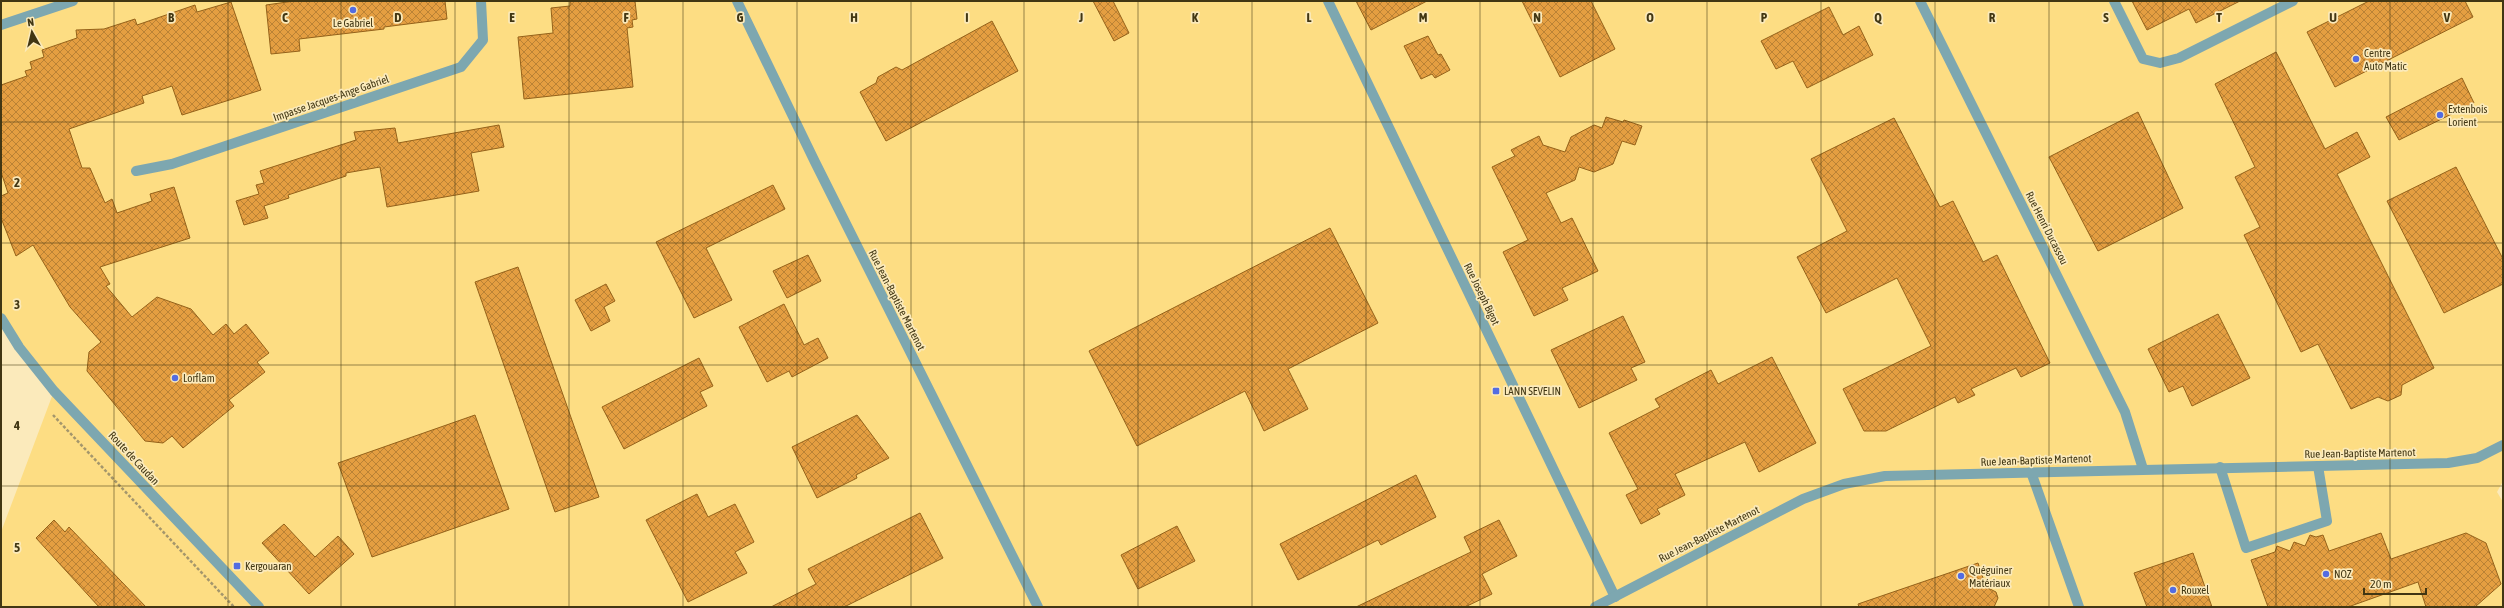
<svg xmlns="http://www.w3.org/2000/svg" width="2504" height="608" font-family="'Asap Condensed',sans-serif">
<defs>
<pattern id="building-cross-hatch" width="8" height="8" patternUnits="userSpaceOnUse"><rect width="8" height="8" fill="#e49e41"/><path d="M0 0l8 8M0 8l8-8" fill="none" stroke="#ba8235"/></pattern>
</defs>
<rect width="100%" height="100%" fill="#fbeabb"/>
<polygon fill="#fddd83" points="1,1 2503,1 2503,481 2497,492 2503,502 2503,607 1,607 1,532 54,391 1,318"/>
<g fill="url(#building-cross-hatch)" stroke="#95621a">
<polygon points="294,1 445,1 447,19 384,27 384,29 299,39 300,51 271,54 266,5"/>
<polygon points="570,1 635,1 637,19 632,20 633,27 627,28 633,87 524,99 518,37 553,33 551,8 570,6"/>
<polygon points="1093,1 1113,1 1129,33 1114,41"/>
<polygon points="1356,1 1427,1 1371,30"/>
<polygon points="1522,1 1591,1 1615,49 1560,77"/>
<polygon points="2132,1 2240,1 2196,23 2189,9 2147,30"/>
<polygon points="2369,1 2465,1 2473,17 2335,87 2307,32"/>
<polygon points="231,2 261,90 182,115 172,86 142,96 144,103 69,129 82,168 90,168 105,203 112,199 117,213 152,201 150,194 174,187 190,238 100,267 110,284 106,286 132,317 157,297 191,309 213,335 226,324 234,334 246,324 269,353 257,362 265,372 229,400 234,406 183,448 172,436 163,443 145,441 87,371 89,352 101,342 70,307 33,245 16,256 1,218 1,196 8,193 1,172 1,85 27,76 25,71 32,69 30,62 44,57 42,50 77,38 76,30 104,29 135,19 137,25 195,5 197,12"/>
<polygon points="1829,7 1843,35 1859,26 1873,55 1807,88 1793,61 1776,69 1761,41"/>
<polygon points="992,21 1018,71 886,141 860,92 876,83 878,77 896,67 902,70"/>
<polygon points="1428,36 1438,55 1441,54 1450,70 1435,78 1432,74 1421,79 1404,46"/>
<polygon points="2276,52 2325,149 2357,132 2370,157 2337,174 2434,368 2402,385 2401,395 2388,401 2378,397 2351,409 2318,344 2301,352 2244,235 2260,227 2235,177 2255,167 2215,84"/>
<polygon points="2462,78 2474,103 2399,140 2386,117"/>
<polygon points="2138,112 2183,208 2098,251 2049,157"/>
<polygon points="1606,117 1623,122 1624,120 1642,126 1635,145 1622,141 1613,164 1594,172 1579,167 1575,180 1546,193 1561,223 1572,218 1598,271 1562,288 1568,300 1534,316 1503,252 1528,240 1492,167 1515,156 1511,150 1539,136 1543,145 1565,152 1571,137 1594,125 1602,128"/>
<polygon points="1894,118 1940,207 1953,201 1983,262 1997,255 2050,363 2021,377 2016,368 1971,389 1975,395 1958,403 1955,397 1886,431 1864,431 1843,389 1931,346 1897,278 1826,313 1797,257 1847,231 1811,159"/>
<polygon points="499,125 504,147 471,153 479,191 387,207 380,167 346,173 346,176 288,195 289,198 264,206 268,218 244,225 236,201 259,194 256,185 264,183 260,171 356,140 354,132 395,128 398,143"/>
<polygon points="2456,167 2503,259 2503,284 2444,313 2387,201"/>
<polygon points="773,185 785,209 706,248 732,300 694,318 656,242"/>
<polygon points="1330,228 1378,323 1288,369 1308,409 1264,431 1245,391 1137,446 1089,351"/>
<polygon points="808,255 821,281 787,298 773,271"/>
<polygon points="518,267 599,497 555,512 475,282"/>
<polygon points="606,284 615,301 604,307 610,321 591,331 575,300"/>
<polygon points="784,304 804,345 818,338 828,358 792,377 789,371 767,382 739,327"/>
<polygon points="2218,314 2250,378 2192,406 2183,386 2169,392 2148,349"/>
<polygon points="1623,316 1645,362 1631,368 1637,380 1579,408 1551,350"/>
<polygon points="1772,357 1816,443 1759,472 1745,442 1675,474 1685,495 1657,509 1660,514 1641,524 1626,495 1638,489 1609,433 1660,407 1655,399 1711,370 1718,384"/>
<polygon points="699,358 713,386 700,392 707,406 624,449 602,407"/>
<polygon points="475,415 509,509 372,557 338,463"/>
<polygon points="857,415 889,458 856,475 857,478 817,498 792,447"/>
<polygon points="1416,475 1436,517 1381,545 1378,540 1298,580 1280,544"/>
<polygon points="697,494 708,517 735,504 754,542 735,552 747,573 688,602 646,520"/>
<polygon points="920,513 943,558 844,607 771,607 816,584 808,569"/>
<polygon points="54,520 65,532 69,527 146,607 99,607 36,538"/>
<polygon points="1499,520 1517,556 1482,574 1492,594 1465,607 1356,607 1471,552 1464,537"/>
<polygon points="284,524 315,557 338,536 354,554 309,594 262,543"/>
<polygon points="1177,526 1195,561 1138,589 1121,555"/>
<polygon points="2381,533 2391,559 2466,533 2486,543 2501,584 2475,607 2426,607 2418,582 2348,607 2268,607 2251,560 2275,552 2277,546 2290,551 2294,542 2305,546 2310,535 2316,537 2323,535 2329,551"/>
<polygon points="2193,553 2212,607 2147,607 2134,573"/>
<polygon points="1978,563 1986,587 1996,592 1998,598 1994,607 1859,607 1858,604"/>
</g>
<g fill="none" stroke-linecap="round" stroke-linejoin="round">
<polyline stroke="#a4966c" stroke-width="2.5" stroke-dasharray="3 2" stroke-linecap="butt" points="53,415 234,607"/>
<g stroke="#7da7b0" stroke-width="10">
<polyline points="2114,1 2143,59 2160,63 2179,58 2293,1"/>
<polyline points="2220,467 2246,548 2327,521 2318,466"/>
<polyline points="2031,472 2079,607"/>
</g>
<g stroke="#7da7b0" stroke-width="10">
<polyline points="737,1 815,162 1038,607"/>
<polyline points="1328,1 1615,597"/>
<polyline points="1920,1 2125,412 2143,469"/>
<polyline points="1,25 73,1"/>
<polyline points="136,171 172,164 461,67 483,40 481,1"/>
<polyline points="1595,607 1803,499 1844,484 1885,476 2448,463 2477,458 2503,445"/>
</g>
<polyline stroke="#7da7b0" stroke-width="10" points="1,318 19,347 54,391 259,607"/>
</g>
<path fill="none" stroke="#413613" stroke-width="1" stroke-opacity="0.55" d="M 114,1 L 114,607M 228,1 L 228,607M 341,1 L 341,607M 455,1 L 455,607M 569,1 L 569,607M 683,1 L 683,607M 797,1 L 797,607M 911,1 L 911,607M 1024,1 L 1024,607M 1138,1 L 1138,607M 1252,1 L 1252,607M 1366,1 L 1366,607M 1480,1 L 1480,607M 1593,1 L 1593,607M 1707,1 L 1707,607M 1821,1 L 1821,607M 1935,1 L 1935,607M 2049,1 L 2049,607M 2163,1 L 2163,607M 2276,1 L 2276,607M 2390,1 L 2390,607M 1,122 L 2503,122M 1,243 L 2503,243M 1,365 L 2503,365M 1,486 L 2503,486"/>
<g fill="#536ce1" stroke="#fbeabb" stroke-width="1.5">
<circle cx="353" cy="10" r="4"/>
<circle cx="2356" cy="59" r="4"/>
<circle cx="2440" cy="115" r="4"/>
<circle cx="175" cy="378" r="4"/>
<rect x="1492" y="387" width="8" height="8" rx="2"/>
<rect x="233" y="562" width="8" height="8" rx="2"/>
<circle cx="2326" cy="574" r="4"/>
<circle cx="1961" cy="576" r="4"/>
<circle cx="2173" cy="590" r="4"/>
</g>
<g text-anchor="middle" stroke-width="3.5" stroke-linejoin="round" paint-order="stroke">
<g font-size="11" fill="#413613" stroke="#fbeabb" text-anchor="start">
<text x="353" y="27" text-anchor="middle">Le Gabriel</text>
<text x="2364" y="57">Centre<tspan x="2364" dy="13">Auto Matic</tspan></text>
<text x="2448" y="113">Extenbois<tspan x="2448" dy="13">Lorient</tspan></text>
<text x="183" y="382">Lorflam</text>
<text x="1504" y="395">LANN SEVELIN</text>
<text x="245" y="570">Kergouaran</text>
<text x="1969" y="574">Quéguiner<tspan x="1969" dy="13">Matériaux</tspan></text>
<text x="2334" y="578">NOZ</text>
<text x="2181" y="594">Rouxel</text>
</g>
<g font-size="11" fill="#413613" stroke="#fbeabb">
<text transform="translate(331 98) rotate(-19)" y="4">Impasse Jacques-Ange Gabriel</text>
<text transform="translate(2047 228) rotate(63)" y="4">Rue Henri Ducassou</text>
<text transform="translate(1482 294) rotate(64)" y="4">Rue Joseph Bigot</text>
<text transform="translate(897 300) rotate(63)" y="4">Rue Jean-Baptiste Martenot</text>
<text transform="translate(2360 453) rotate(-1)" y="4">Rue Jean-Baptiste Martenot</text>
<text transform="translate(134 458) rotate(47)" y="4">Route de Caudan</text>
<text transform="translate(2036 460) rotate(-2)" y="4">Rue Jean-Baptiste Martenot</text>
<text transform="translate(1709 534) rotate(-27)" y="4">Rue Jean-Baptiste Martenot</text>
</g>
</g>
<g font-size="13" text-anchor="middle" font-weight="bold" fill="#413613" stroke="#fbeabb" stroke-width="3.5" stroke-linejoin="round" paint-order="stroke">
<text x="171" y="22">B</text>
<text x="285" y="22">C</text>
<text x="398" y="22">D</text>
<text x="512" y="22">E</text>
<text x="626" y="22">F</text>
<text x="740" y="22">G</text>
<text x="854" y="22">H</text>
<text x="967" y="22">I</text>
<text x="1081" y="22">J</text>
<text x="1195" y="22">K</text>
<text x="1309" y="22">L</text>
<text x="1423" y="22">M</text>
<text x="1537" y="22">N</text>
<text x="1650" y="22">O</text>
<text x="1764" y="22">P</text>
<text x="1878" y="22">Q</text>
<text x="1992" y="22">R</text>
<text x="2106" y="22">S</text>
<text x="2219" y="22">T</text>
<text x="2333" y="22">U</text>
<text x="2447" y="22">V</text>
<text x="17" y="187">2</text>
<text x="17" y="309">3</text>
<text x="17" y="430">4</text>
<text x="17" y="552">5</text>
</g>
<rect width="2504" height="608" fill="none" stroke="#413613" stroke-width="4"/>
<g transform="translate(32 32) rotate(352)" stroke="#fbeabb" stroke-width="3" paint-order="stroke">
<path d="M0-3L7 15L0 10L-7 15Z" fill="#413613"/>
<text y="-6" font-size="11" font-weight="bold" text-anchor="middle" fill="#413613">N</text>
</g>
<path d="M2364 588v6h62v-6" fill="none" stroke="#413613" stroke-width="2"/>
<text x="2370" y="588" font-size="12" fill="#413613" stroke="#fbeabb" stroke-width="3" paint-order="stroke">20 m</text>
</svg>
